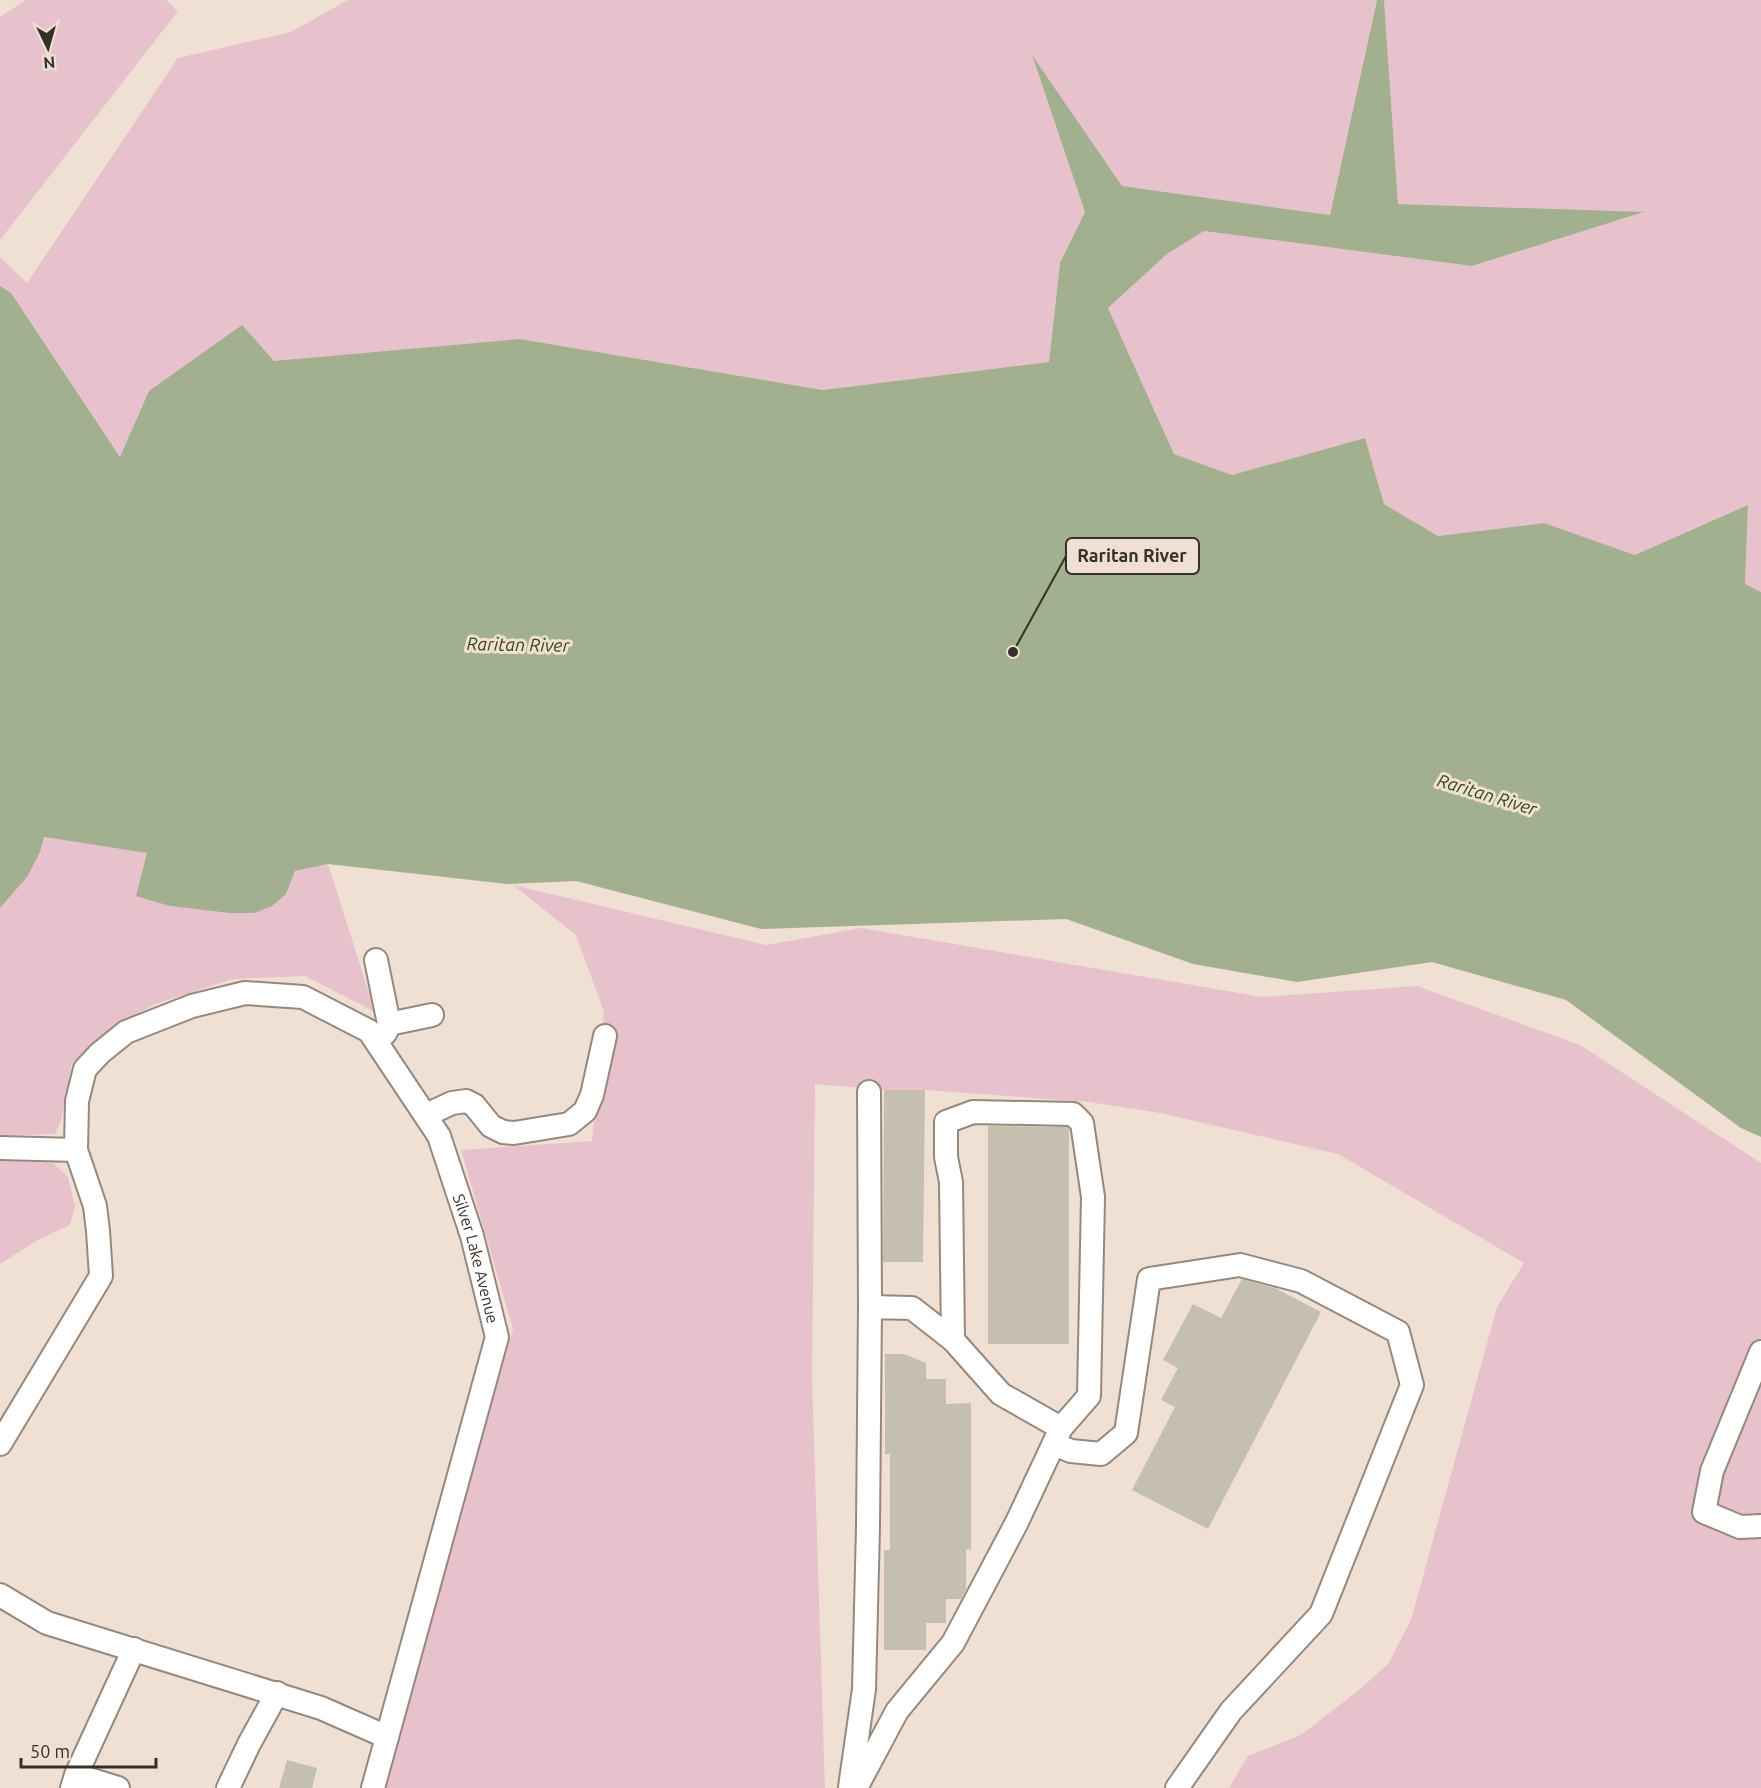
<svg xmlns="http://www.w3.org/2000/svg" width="1761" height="1788" font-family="Ubuntu,sans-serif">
<rect width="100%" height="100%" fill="#efe0d3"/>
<g fill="#e7c2cc">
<polygon points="26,0 166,0 178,11 0,240 0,17"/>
<polygon points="348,0 1377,0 1330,215 1121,186 1033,58 1085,212 1060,263 1049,362 823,390 520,339 121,458 11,293 0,286 0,257 27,283 178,58 291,32"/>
<polygon points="1384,0 1761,0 1761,592 1745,584 1748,506 1635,555 1544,523 1438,536 1384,504 1365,438 1232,475 1174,454 1108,308 1167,254 1204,231 1472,266 1642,213 1398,204"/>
<path d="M 44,837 L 148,853 L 170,906 L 229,913 L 254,913 L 286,894 L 295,871 L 328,864 L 375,1012 L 305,976 L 233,979 L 155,1004 L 99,1037 L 72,1063 L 61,1120 L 55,1134 L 0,1136 L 0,908 C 21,884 35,868 44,837 Z"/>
<polygon points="513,885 766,945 861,928 1262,997 1417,986 1580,1045 1761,1163 1761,1788 1229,1788 1248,1756 1301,1735 1359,1690 1388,1664 1411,1620 1497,1307 1524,1263 1338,1154 1160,1113 1089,1102 925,1090 884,1090 815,1084 812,1379 825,1788 379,1788 513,1329 461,1150 592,1141 604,1012 576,935"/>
<polygon points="0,1160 53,1163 68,1177 75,1206 70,1225 36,1241 0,1264"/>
</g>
<polygon fill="#a3b08f" points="1377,0 1384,0 1398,204 1644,212 1472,266 1204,231 1167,254 1108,308 1174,454 1232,475 1365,438 1384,504 1438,536 1544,523 1635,555 1748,505 1745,584 1761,592 1761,1137 1741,1128 1566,1000 1432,962 1297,982 1193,964 1066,919 761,929 576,881 507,884 328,864 295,871 286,894 272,906 254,913 229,913 170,906 136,896 147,853 44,837 40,852 27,877 0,908 0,286 11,293 120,457 149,391 242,325 274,361 520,339 823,390 1049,362 1060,263 1085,212 1032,55 1122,186 1330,215"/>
<g fill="#c4bfae">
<polygon points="884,1090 925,1090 923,1262 883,1262"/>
<polygon points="988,1126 1067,1127 1069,1129 1069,1344 988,1344"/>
<polygon points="1242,1279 1275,1288 1321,1312 1208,1529 1132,1490 1175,1407 1161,1400 1178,1368 1163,1360 1193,1304 1221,1318"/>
<polygon points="885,1354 904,1354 926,1363 926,1379 946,1379 946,1404 971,1403 971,1550 966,1549 966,1589 961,1599 946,1599 946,1623 926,1623 926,1650 884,1650 884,1550 890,1550 890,1454 885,1454"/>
<polygon points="287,1760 317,1768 312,1788 279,1788"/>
</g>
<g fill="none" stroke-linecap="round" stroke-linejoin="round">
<defs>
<g id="minor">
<polyline points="376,960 389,1024 386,1032 377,1042"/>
<polyline points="389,1024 432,1015"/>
<polyline points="869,1092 870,1307"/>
<polyline points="426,1115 452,1103 466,1101 474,1105 491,1126 503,1132 514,1133 569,1124 585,1111 592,1095 605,1036"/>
<polyline points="0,1148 76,1150"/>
<polyline points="1761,1352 1712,1471 1704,1512 1740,1527 1761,1526"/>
<path id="s1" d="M 0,1444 L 101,1276 L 98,1231 L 95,1206 L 76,1150 L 77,1101 L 85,1069 L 100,1053 L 126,1032 L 192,1006 L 245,993 L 303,997 L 369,1031 L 439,1136 L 472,1236 L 497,1337 L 373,1788"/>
<polyline points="1054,1444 1071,1451 1101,1454 1126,1433 1149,1279 1240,1265 1301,1281 1398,1332 1412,1385 1321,1614 1231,1711 1177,1788"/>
<polyline points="0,1595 47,1623 321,1708 387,1737"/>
<polyline points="76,1775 118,1788"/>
<polyline points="850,1787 864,1689 868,1527 870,1307 912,1308 953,1340 1001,1394 1061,1428"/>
<polyline points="72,1788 76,1775 134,1649"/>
<polyline points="228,1788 249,1744 277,1693"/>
<polyline points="856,1788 897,1711 953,1643 1017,1522 1061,1428 1089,1396 1093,1197 1082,1123 1073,1114 973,1112 946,1122 946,1157 951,1182 953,1340"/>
</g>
</defs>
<use href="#minor" stroke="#96887d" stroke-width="26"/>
<use href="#minor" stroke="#fff" stroke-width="22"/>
</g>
<g text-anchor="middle" stroke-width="6" stroke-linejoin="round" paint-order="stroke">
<g font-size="16" fill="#36302b" stroke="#efe0d3">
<text dy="6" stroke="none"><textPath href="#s1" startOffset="975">Silver Lake Avenue</textPath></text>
</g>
<g font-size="18" font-style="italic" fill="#344611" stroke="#efe0d3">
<text transform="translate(518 645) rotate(1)" y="6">Raritan River</text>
<text transform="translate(1487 795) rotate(17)" y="6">Raritan River</text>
</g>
</g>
<path fill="none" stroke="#36302b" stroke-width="2" d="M1013 652L1066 556"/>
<circle fill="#36302b" stroke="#efe0d3" stroke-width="2" cx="1013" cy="652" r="6"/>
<rect fill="#efe0d3" stroke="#36302b" stroke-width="2" x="1066" y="538" width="133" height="36" rx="6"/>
<g font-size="18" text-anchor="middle" font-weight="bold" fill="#36302b">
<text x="1132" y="562">Raritan River</text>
</g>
<g transform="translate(48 48) rotate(175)" stroke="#efe0d3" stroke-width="4.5" paint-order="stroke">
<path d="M0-4.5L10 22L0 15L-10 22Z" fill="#36302b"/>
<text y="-9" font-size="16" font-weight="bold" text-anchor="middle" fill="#36302b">N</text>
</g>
<path d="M21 1758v9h135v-9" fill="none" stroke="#36302b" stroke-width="3"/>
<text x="30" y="1758" font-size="18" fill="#36302b" stroke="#efe0d3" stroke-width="4.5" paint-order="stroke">50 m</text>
</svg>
